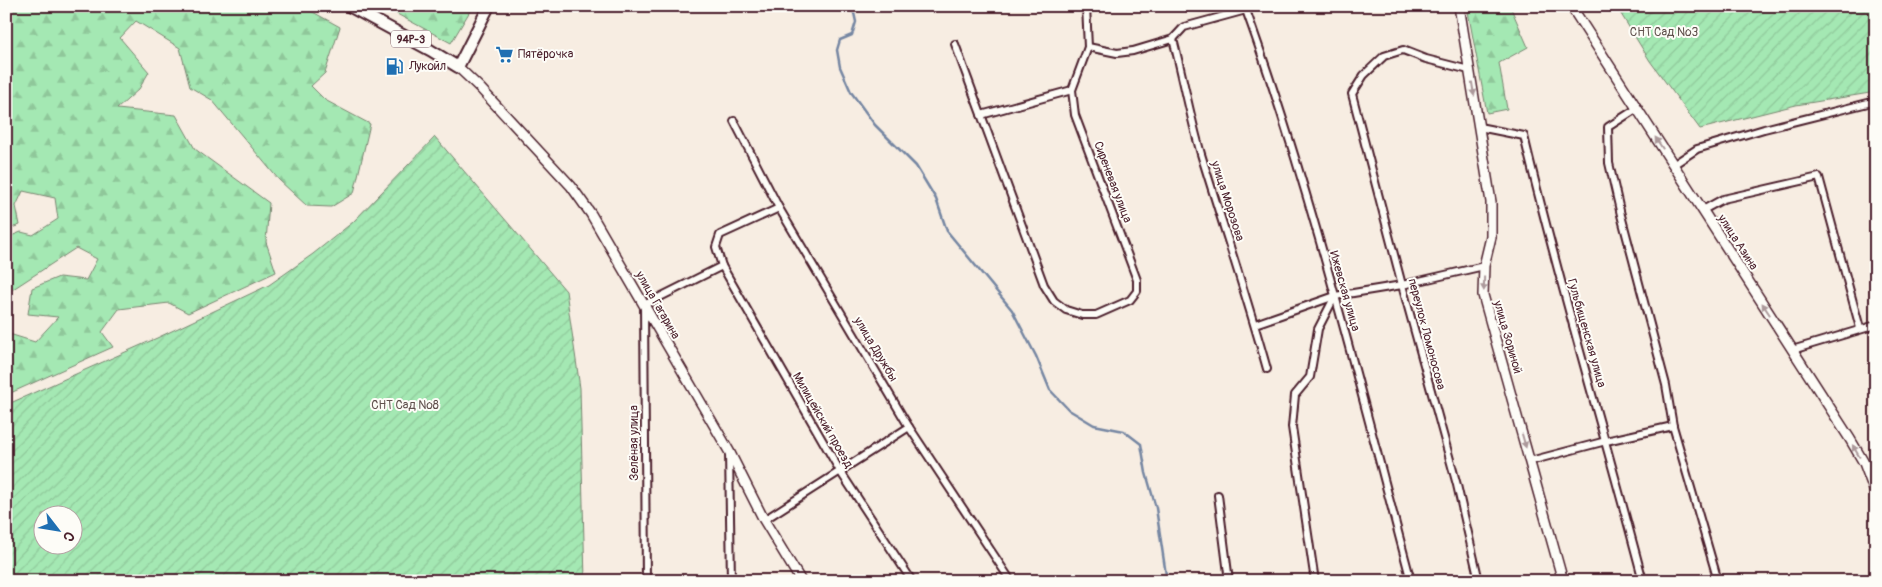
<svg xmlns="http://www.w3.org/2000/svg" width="1882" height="587" font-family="Pangolin,sans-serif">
<defs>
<pattern id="forest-firs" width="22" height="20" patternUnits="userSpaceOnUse" patternTransform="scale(1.25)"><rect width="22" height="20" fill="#a4e8b3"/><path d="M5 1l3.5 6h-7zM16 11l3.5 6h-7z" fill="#8fc79a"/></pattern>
<pattern id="garden-furrows" width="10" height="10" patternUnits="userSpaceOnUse" patternTransform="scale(1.25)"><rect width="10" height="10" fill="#a4e8b3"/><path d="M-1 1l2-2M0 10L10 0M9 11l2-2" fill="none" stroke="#8fc79a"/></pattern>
</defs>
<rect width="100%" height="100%" fill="#f7ede2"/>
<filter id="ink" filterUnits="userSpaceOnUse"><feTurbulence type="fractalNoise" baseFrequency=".02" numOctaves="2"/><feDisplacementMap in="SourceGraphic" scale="10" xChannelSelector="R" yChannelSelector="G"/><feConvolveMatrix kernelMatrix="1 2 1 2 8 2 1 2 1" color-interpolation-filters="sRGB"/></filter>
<g filter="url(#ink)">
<g fill="url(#forest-firs)" stroke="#77846f">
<polygon points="6,6 302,6 340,27 325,73 311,86 325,100 370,124 354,193 331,207 307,206 279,180 212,100 190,87 180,48 136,21 120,38 149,72 139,89 117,109 176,115 195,149 269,203 266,242 276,272 188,313 169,303 119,309 102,332 113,347 6,395 6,333 35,342 58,317 28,314 32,288 59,277 86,280 97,259 76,248 10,291 6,289 6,238 21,232 33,235 58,219 55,198 23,191 16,206 20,225 6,230"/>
<polygon points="382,6 473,6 451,43"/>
<polygon points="1467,6 1510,6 1528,47 1499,63 1507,109 1487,113"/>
</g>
<g fill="url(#garden-furrows)" stroke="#77846f" fill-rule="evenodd">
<polygon points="1616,6 1876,6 1876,92 1796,105 1700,129 1650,61"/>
<path d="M 435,137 L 566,291 L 580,388 L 585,581 L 6,581 L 6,405 L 157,338 L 269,285 L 313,254 L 353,222 ZM 42,514 L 72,514 L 72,544 L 42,544 Z"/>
</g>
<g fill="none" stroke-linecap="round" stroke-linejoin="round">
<polyline stroke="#7586a2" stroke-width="2.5" points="844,6 854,13 856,22 852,35 840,40 837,50 840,67 851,92 875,125 916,166 936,199 947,231 1012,310 1036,356 1050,390 1069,410 1094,425 1124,431 1141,444 1146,473 1156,508 1166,575 1164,581"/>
<defs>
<g id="street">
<path d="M 1246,10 C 1313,196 1360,390 1411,581"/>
<path d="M 1173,39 C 1183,77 1190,116 1201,154 C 1223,226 1247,297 1267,369"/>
<polyline points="955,44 1044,285 1054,301 1066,310 1082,315 1096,315 1130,300 1137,291 1137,280 1075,115 1072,90 1088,47 1086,6"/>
<polyline points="1088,47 1117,53 1133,51 1173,39 1184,27 1246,10 1250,6"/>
<polyline points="1469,70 1426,59 1403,50 1384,56 1364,75 1352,94 1402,285 1457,485 1479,581"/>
<polyline points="1636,109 1608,127 1609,163 1621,215 1666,385 1673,426 1718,581"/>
<polyline points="981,115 1072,90"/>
<polyline points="734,121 779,208 909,427 1011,581"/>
<path d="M 1479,127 L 1524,136 C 1559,285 1604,432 1643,581"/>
<polyline points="1673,165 1697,149 1764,129 1876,101"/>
<polyline points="1703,210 1723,199 1819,177 1860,328"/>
<polyline points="722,266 840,471 912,581"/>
<polyline points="1255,324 1335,296 1402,285 1484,266"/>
<polyline points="1792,350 1876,325"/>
<polyline points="729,452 731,581"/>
<polyline points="1530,461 1606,441 1673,426"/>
<polyline points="1218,495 1229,581"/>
<polyline points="764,520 909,427"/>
<polyline points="646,581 644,305 722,266 716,247 720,235 779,208"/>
<polyline points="1315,581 1292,427 1295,395 1310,377 1318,329 1335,296"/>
</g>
<g id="secondary">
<polyline points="1459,6 1491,202 1491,237 1484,266 1483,295 1563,581"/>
<polyline points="1571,6 1850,439 1864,463 1876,495"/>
<polyline points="458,67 480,88 571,186 591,214 729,451 764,520 801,581"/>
</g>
<polyline id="primary" points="349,6 430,50 458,67 489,6"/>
</defs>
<use href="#street" stroke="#4a1f2b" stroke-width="10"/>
<use href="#secondary" stroke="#4a1f2b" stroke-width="12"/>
<use href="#primary" stroke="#4a1f2b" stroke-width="14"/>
<use href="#street" stroke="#fdfcf7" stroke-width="6"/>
<use href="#secondary" stroke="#fdfcf7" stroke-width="9"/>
<use href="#primary" stroke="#fdfcf7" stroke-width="10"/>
</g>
<defs><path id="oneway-solid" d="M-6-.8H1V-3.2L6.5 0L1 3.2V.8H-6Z" transform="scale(1.25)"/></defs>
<g fill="#ac999b">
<use href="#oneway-solid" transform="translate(1473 89) rotate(81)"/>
<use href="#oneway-solid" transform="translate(1659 143) rotate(-123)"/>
<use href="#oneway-solid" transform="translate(1484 284) rotate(91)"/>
<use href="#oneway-solid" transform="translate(1766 309) rotate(-123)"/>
<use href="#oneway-solid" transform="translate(1524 441) rotate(74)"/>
<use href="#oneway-solid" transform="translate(1856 451) rotate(-120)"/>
</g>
</g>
<defs>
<symbol id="supermarket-bare" viewBox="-9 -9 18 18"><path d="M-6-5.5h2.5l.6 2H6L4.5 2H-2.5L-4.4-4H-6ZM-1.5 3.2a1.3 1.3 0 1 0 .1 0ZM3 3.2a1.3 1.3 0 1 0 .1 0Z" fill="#1f6fb2" stroke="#fdfcf7" stroke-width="2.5" paint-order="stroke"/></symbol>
<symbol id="fuel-bare" viewBox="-9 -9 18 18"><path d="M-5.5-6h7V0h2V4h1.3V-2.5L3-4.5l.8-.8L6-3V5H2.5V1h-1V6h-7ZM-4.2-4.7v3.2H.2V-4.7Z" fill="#1f6fb2" stroke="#fdfcf7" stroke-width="2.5" paint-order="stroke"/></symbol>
</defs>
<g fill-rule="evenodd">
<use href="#supermarket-bare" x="492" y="42" width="25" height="25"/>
<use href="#fuel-bare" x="382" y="54" width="25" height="25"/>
</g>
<g text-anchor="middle" stroke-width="4" stroke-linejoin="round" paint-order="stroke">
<rect fill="#fdfcf7" stroke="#806168" stroke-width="1" x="391" y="30.5" width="40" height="17" rx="4"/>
<g font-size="11" font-weight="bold" fill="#4a1f2b">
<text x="411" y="43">94Р-3</text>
</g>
<g font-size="12" fill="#60514d" stroke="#fdfcf7">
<text x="1664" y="36">СНТ Сад №3</text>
<text x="405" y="409">СНТ Сад №8</text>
</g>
<g font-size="12" fill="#4a1f2b" stroke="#fdfcf7" text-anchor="start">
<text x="518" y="58">Пятёрочка</text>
<text x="409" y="70">Лукойл</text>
</g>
<g font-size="12" fill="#4a1f2b" stroke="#fdfcf7">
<text transform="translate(1113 182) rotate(69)" y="4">Сиреневая улица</text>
<text transform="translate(1228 201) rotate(72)" y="4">улица Морозова</text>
<text transform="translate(1738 242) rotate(57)" y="4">улица Азина</text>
<text transform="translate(1345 291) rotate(74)" y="4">Ижевская улица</text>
<text transform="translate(658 305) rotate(60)" y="4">улица Гагарина</text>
<text transform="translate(1587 333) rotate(74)" y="4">Гульбищенская улица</text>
<text transform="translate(1427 334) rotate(75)" y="4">переулок Ломоносова</text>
<text transform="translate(1508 337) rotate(74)" y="4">улица Зориной</text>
<text transform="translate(876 349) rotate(59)" y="4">улица Дружбы</text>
<text transform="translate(823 420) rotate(60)" y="4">Милицейский проезд</text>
<text transform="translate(634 443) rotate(-90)" y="4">Зелёная улица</text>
</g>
</g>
<rect width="1882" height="587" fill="none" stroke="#fdfcf7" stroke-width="25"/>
<rect x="12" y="12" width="1857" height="562" fill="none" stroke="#4a1f2b" stroke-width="2" filter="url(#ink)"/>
<g transform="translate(58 530) rotate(121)"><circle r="24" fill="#fdfcf7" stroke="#b5a4a5"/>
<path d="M0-4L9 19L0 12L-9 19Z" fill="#1f6fb2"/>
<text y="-8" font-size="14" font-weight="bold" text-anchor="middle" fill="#4a1f2b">С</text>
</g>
</svg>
